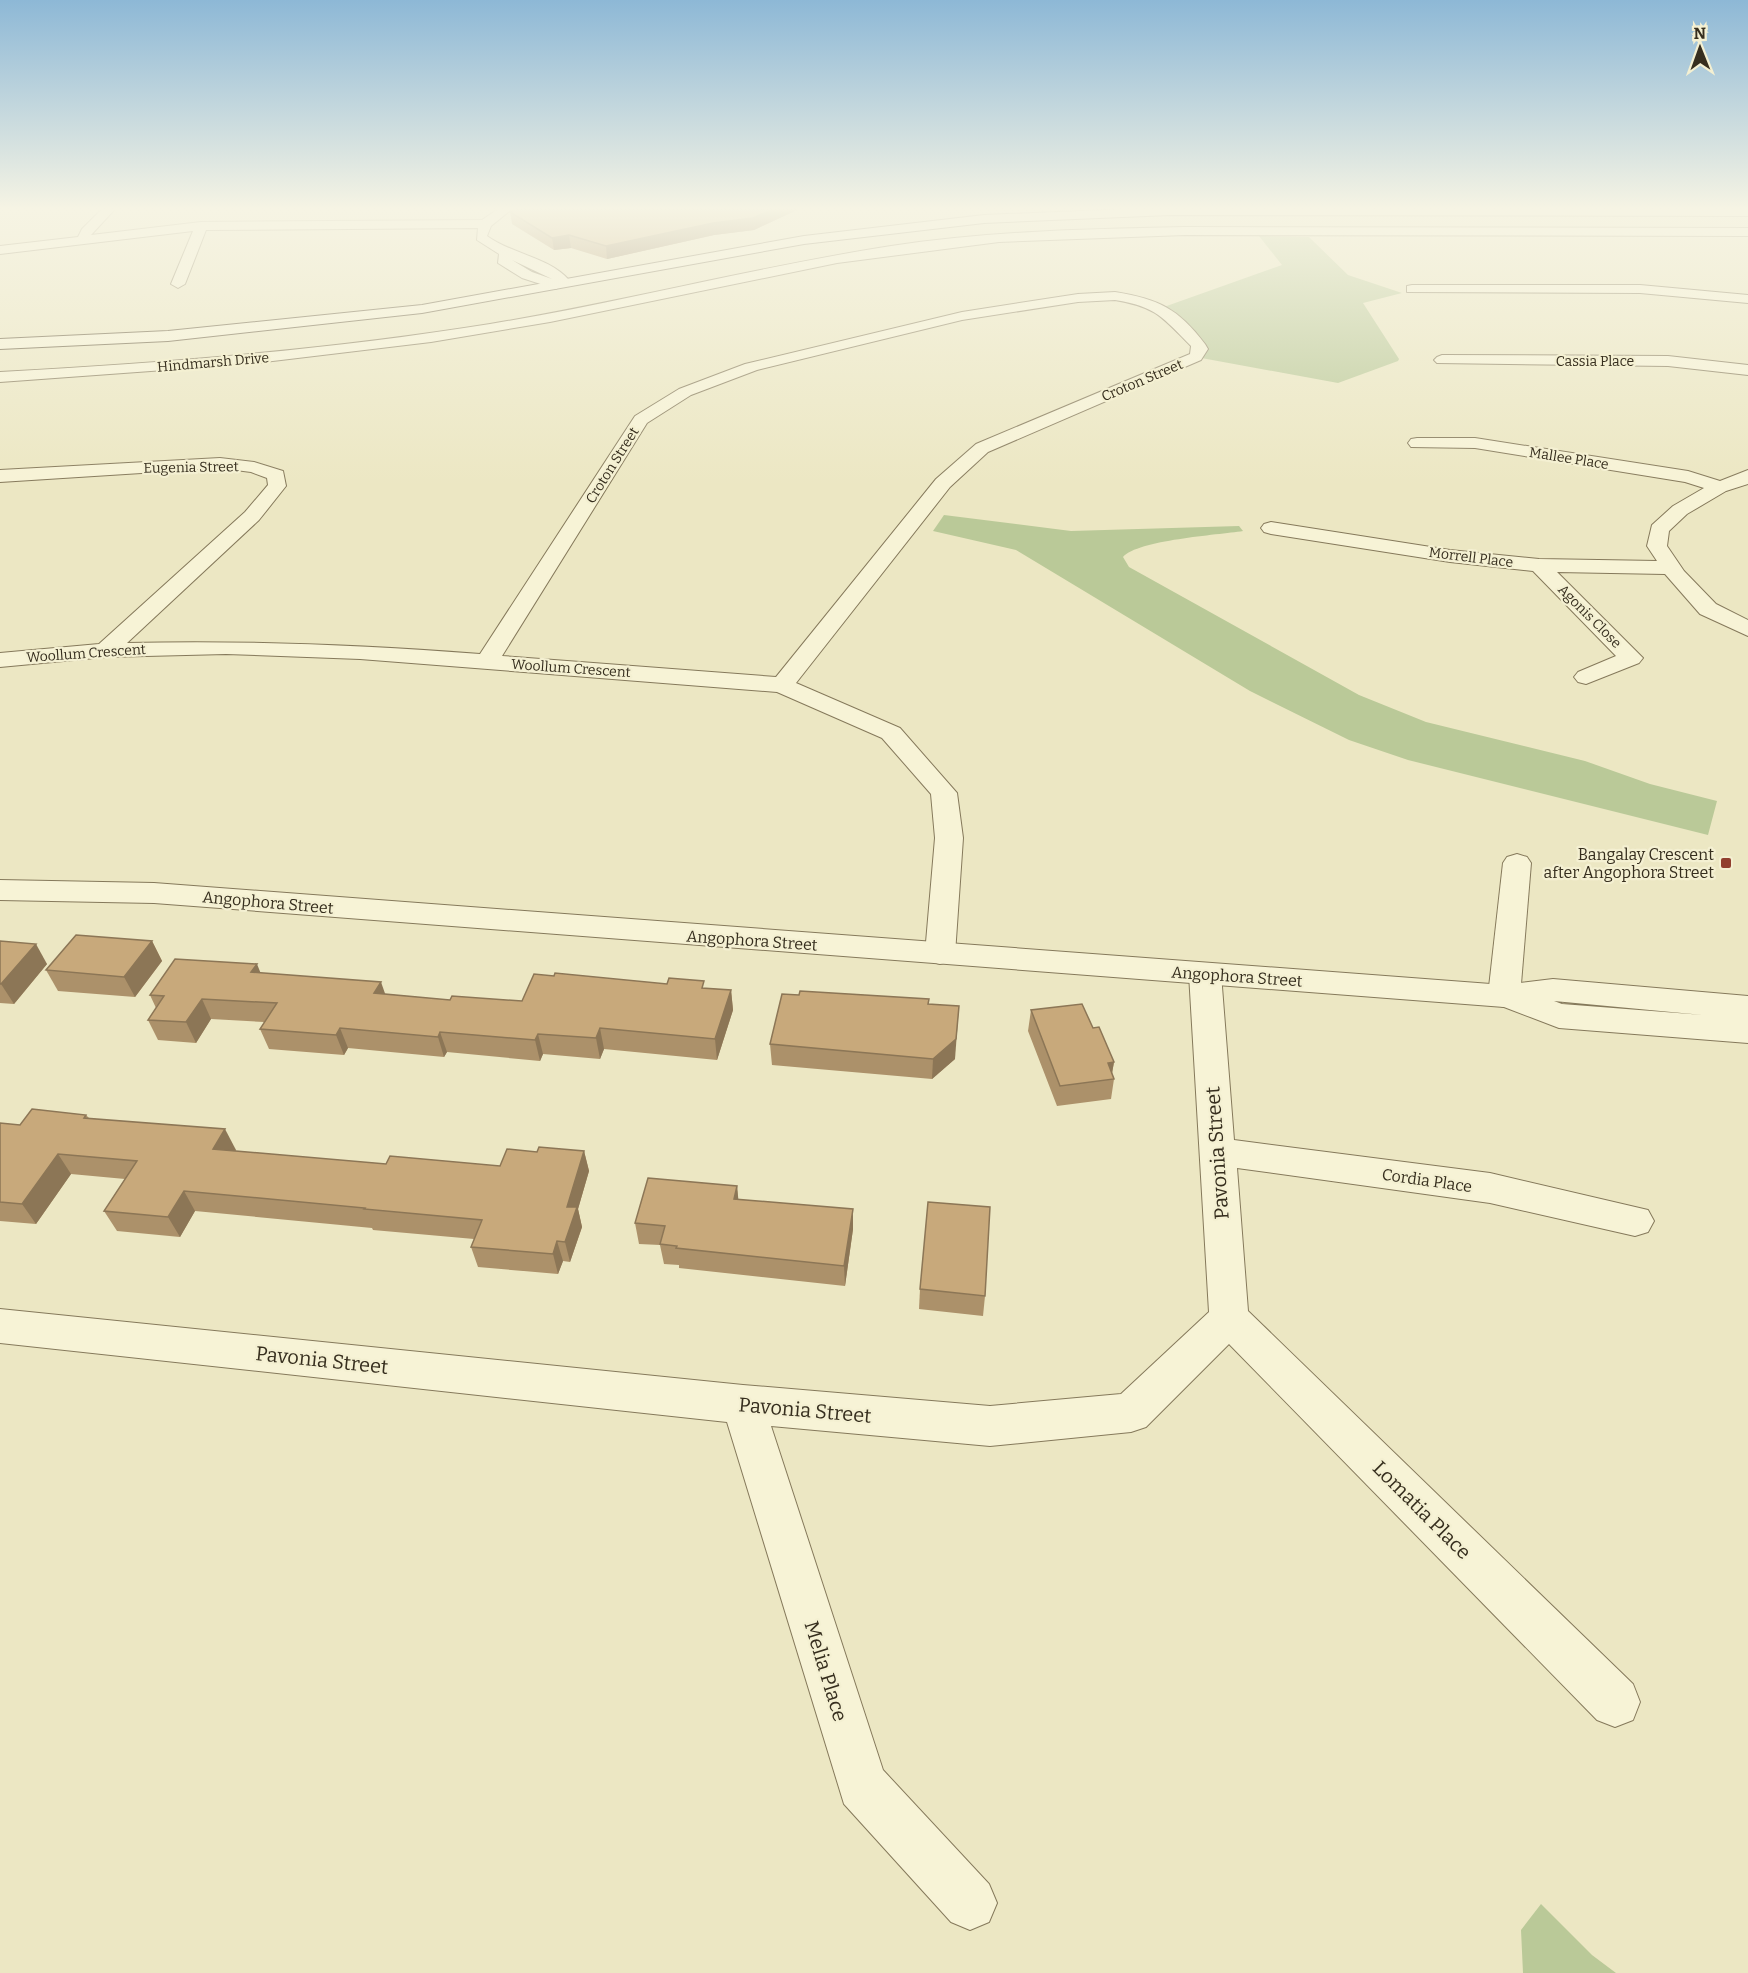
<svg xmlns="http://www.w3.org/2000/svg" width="1748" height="1973" font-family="Bitter,serif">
<rect width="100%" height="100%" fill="#ece7c3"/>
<g fill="#bac998">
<polygon points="1259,236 1309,237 1348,275 1402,293 1363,303 1399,359 1398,361 1338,383 1196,357 1199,353 1161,308 1282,265"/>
<path d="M 944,515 L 1071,531 L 1239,526 L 1243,531 C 1217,535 1138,540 1123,557 L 1129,567 L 1359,695 L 1426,722 L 1585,761 L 1650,784 L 1717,801 L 1708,835 L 1408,760 L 1349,740 L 1250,691 L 1016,550 L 933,531 Z"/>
<polygon points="1541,1904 1592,1955 1616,1973 1523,1973 1521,1930"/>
</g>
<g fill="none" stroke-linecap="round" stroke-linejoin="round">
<defs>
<g id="minor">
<path d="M 102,209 L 115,209 L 91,235 L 201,222 L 482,220 L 498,209 L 512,209 L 491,226 L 487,236 C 511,254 549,257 569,280 L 556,289 L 522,278 L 498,263 L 499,254 L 477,240 L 478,228 L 206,230 L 185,284 L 178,288 L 171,284 L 193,231 L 0,254 L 0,246 L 78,237 L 82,229 ZM 512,260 L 552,279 L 532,272 Z"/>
<path d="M 1185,227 L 1748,228 L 1748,236 L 1185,235 L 999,242 L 837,263 L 550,322 L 431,342 L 247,364 L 0,382 L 0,372 C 164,363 328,350 490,324 C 624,302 756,267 891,246 C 988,231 1087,229 1185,227 Z"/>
<polygon points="1412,285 1640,285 1748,295 1748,303 1640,293 1407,292 1407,286"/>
<path d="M 1115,292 C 1158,299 1178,308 1205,344 L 1208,349 L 1201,360 L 988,452 L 950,487 L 796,683 L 900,728 L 957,793 L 963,838 L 955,954 L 951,961 L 940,964 L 929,961 L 925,954 L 935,838 L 931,794 L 882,738 L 777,692 L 360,659 L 226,654 L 106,657 L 0,667 L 0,653 L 99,644 L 245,512 L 268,485 L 267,478 L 251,472 L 220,468 L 0,482 L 0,470 L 220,458 L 254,462 L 283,471 L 286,486 L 259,520 L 127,643 C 246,640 362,645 480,654 L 635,416 L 679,389 L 745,364 L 962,312 L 1078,294 ZM 1115,300 C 1157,307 1162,317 1191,346 L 1190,354 L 976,444 L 936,479 L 776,677 L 502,656 L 647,423 L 691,395 L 757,370 L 962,320 L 1078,302 Z"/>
<polygon points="1442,355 1668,356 1748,365 1748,375 1668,366 1437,363 1434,360 1437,357"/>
<polygon points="1417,438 1475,438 1688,471 1720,481 1748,470 1748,484 1726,491 1687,514 1669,531 1667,546 1684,571 1716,604 1748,620 1748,636 1700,614 1665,574 1557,572 1643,658 1639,663 1586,684 1578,682 1574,677 1578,672 1616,656 1533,571 1450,562 1271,534 1264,532 1261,528 1264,524 1271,522 1450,550 1539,559 1657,561 1647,546 1652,525 1673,506 1704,488 1685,482 1475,448 1411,447 1408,443 1411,439"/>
<polygon points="1517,854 1527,857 1531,863 1520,996 1515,1004 1504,1007 1493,1004 1488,996 1503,863 1507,857"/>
<polygon points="1205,963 1216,967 1221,974 1234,1140 1490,1173 1648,1210 1654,1221 1648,1232 1635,1236 1490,1203 1237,1168 1248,1311 1633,1684 1640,1702 1633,1720 1615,1727 1597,1720 1229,1344 1146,1427 1131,1432 990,1446 771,1426 883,1770 989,1884 997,1903 989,1922 970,1930 951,1922 844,1804 727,1422 0,1343 0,1309 743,1385 990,1406 1121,1394 1209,1312 1189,974 1194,967"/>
</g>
<path id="tertiary" d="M 0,880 L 154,883 L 1504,985 L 1553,979 L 1748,996 L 1748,1043 L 1559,1028 L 1504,1007 L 154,903 L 0,900 ZM 1554,1001 L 1703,1015 L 1562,1004 Z"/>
<polygon id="secondary" points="1128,209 1748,209 1748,216 1170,215 984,223 804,244 422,313 168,341 0,349 0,339 168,331 422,305 804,236 984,215"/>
</defs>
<use href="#minor" stroke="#85795b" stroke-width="2"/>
<use href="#tertiary" stroke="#85795b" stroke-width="2"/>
<use href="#secondary" stroke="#675a3e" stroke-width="2"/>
<use href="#minor" fill="#f7f3d6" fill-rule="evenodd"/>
<use href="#tertiary" fill="#f7f3d6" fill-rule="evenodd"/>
<use href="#secondary" fill="#f7f3d6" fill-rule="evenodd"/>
</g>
<g fill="#ac916a">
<polygon points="672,209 799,209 754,230 714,235 607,259 571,248 554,250 512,224 510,212"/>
<polygon points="0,941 47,964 14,1004 0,1003"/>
<polygon points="152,941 162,961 135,997 58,991 46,970"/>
<polygon points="261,973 385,994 450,1000 522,1001 705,988 731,990 733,1010 717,1060 604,1049 600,1059 543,1054 540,1061 447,1052 444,1057 348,1048 344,1055 269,1049 260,1029 264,1022 211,1019 196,1043 158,1040 148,1020 156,1008 150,995"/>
<polygon points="928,1004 955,1059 932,1079 772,1065 770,1044"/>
<polygon points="1031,1010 1093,1028 1114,1062 1112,1073 1114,1079 1111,1099 1057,1106 1028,1031"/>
<polygon points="86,1115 89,1118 236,1150 235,1151 386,1164 500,1166 537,1152 584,1151 589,1171 578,1209 582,1227 570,1262 563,1261 558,1274 478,1267 471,1247 474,1239 373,1230 372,1228 195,1211 180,1237 117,1231 104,1211 125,1179 71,1174 36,1224 0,1221 0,1123 20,1125"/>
<polygon points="737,1186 738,1199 853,1229 845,1286 679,1268 679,1265 664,1264 660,1245 639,1244 635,1223"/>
<polygon points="920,1289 985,1296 983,1316 919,1309"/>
</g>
<g fill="#8c7656">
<polygon points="773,209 799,209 754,230 714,235 607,259 606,246"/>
<polygon points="569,235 571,248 554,250 552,238"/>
<polygon points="152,941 162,961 135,997 124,977"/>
<polygon points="36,944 47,964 14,1004 1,984"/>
<polygon points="257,964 265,984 251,972"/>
<polygon points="381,982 388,1002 374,993"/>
<polygon points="731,990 733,1010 717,1060 715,1039"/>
<polygon points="202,999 211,1019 196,1043 186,1022"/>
<polygon points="959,1006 955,1059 932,1079 933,1059"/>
<polygon points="340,1028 348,1048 344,1055 336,1035"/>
<polygon points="600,1028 604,1049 600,1059 596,1038"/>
<polygon points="440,1032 447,1052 444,1057 438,1037"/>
<polygon points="538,1034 543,1054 540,1061 535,1040"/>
<polygon points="1114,1062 1111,1079 1108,1063"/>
<polygon points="225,1129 236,1150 224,1169 213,1149"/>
<polygon points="584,1151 589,1171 578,1209 582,1227 570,1262 565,1242 567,1207"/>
<polygon points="58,1154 71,1174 36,1224 22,1204"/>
<polygon points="737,1186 739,1206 734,1199"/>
<polygon points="184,1191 195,1211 180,1237 168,1217"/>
<polygon points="853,1209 853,1229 845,1286 844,1266"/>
<polygon points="557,1241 563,1261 558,1274 553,1254"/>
</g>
<g fill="#c8a97b" stroke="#8c7656" stroke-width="1.5">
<polygon points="516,209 671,210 773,209 753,218 713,223 606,246 569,235 552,238 510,212"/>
<polygon points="76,935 152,941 124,977 46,970"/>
<polygon points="0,941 36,944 1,984 0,984"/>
<polygon points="175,959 257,964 251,972 381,982 374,993 450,1000 452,996 522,1001 534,974 554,976 555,973 667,984 669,978 704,981 702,988 731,990 715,1039 600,1028 596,1038 538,1034 535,1040 440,1032 438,1037 340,1028 336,1035 260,1029 277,1003 202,999 186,1022 148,1020 164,996 150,995"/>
<polygon points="800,991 929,999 928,1004 959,1006 956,1039 933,1059 770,1044 782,994 799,995"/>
<polygon points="1082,1004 1093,1028 1099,1027 1114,1062 1108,1063 1114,1079 1060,1086 1031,1010"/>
<polygon points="32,1109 86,1115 84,1118 225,1129 213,1149 386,1164 390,1156 500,1166 507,1149 537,1152 539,1147 584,1151 567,1207 577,1207 565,1242 557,1241 553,1254 471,1247 482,1220 364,1209 365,1208 184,1191 168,1217 104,1211 137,1161 58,1154 22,1204 0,1202 0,1123 20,1125"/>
<polygon points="648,1178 737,1186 734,1199 853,1209 844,1266 676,1248 677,1246 660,1244 665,1226 635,1223"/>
<polygon points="928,1202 990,1207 985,1296 920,1289"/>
</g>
<linearGradient id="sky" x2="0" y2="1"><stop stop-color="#8db8d6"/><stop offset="0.43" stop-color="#f6f4e4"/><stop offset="1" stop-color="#f6f4e4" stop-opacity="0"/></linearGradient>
<rect width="1748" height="485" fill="url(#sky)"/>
<rect fill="#913f2e" stroke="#f4f0d2" stroke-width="2" x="1720" y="857" width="12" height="12" rx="3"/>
<g text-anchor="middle" stroke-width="4.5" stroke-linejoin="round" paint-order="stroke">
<g font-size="14" fill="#362e1e" stroke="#f4f0d2">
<text x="1595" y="366">Cassia Place</text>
<text transform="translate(213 362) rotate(-5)" y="5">Hindmarsh Drive</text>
<text transform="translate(1142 380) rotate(-23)" y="5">Croton Street</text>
<text transform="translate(1569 458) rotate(9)" y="5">Mallee Place</text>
<text transform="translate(612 465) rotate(-58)" y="5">Croton Street</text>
<text transform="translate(191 467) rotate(-1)" y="5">Eugenia Street</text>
<text transform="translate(1471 557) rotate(7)" y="5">Morrell Place</text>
<text transform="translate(1590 616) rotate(45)" y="5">Agonis Close</text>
<text transform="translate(86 653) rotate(-4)" y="5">Woollum Crescent</text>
<text transform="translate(571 668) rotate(4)" y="5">Woollum Crescent</text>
</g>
<g font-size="16" fill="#362e1e" stroke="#f4f0d2" text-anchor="end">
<text x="1714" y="860">Bangalay Crescent<tspan x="1714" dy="18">after Angophora Street</tspan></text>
</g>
<g font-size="16" fill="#362e1e" stroke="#f4f0d2">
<text transform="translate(268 902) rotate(5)" y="6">Angophora Street</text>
<text transform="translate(752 940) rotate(4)" y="6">Angophora Street</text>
<text transform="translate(1237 976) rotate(4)" y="6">Angophora Street</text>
<text transform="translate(1427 1180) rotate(8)" y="6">Cordia Place</text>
</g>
<g font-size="20" fill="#362e1e" stroke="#f4f0d2">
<text transform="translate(1217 1153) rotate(-94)" y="7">Pavonia Street</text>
<text transform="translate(322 1360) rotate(6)" y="7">Pavonia Street</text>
<text transform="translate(805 1410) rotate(5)" y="7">Pavonia Street</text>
<text transform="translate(1422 1510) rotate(45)" y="7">Lomatia Place</text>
<text transform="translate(826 1671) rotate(73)" y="7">Melia Place</text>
</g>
</g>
<g transform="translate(1700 48) rotate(359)" stroke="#f4f0d2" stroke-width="4.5" paint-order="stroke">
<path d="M0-4.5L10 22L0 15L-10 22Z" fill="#362e1e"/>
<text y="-9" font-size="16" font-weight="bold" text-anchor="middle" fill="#362e1e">N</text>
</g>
</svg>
